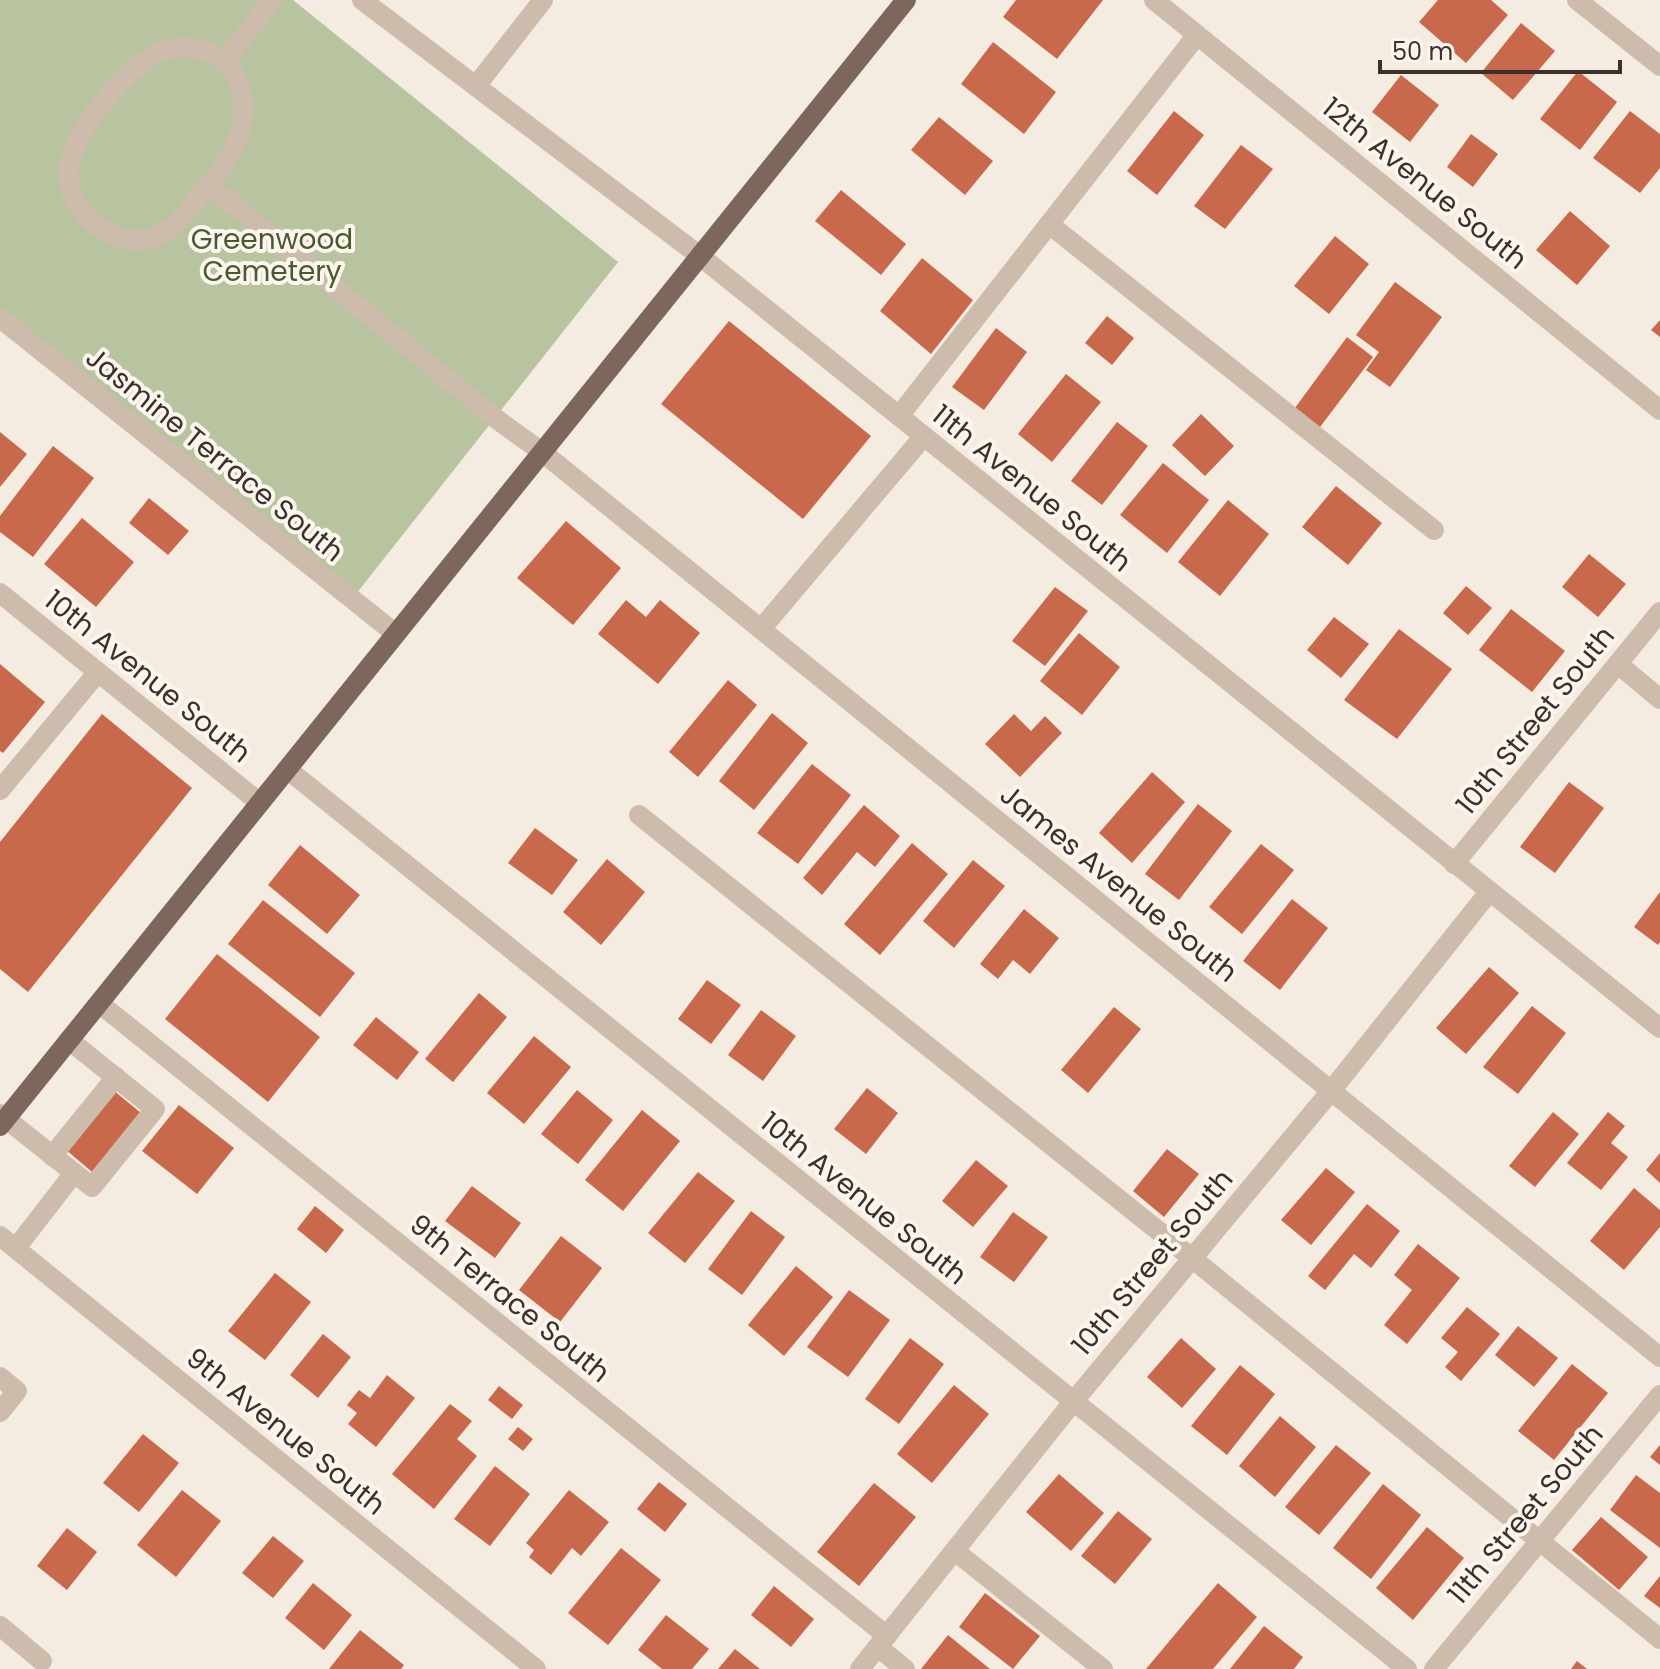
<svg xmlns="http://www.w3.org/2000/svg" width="1660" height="1669" font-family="Poppins,sans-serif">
<rect width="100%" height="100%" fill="#f4ebe1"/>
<polygon fill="#b8c4a0" points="0,0 293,0 618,262 356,594 0,308"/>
<g fill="#c8694b">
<polygon points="1016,0 1103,0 1057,59 1003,17"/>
<polygon points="1438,0 1491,0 1508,15 1466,63 1419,22"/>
<polygon points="1521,23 1555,51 1513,100 1481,73"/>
<polygon points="993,42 1056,92 1024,134 961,84"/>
<polygon points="1578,71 1617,102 1580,150 1540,119"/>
<polygon points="1401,75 1439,105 1410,142 1372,112"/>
<polygon points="1174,111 1204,135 1157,195 1127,171"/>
<polygon points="1630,111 1660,134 1660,168 1640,193 1593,158"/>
<polygon points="939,117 993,161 965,195 911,150"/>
<polygon points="1471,134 1498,154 1473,187 1447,167"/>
<polygon points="1241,145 1273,169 1225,229 1194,206"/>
<polygon points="841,190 906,244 881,275 815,221"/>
<polygon points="1570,211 1610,246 1577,285 1536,250"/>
<polygon points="1335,236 1369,264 1329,314 1294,286"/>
<polygon points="922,258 973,300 931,354 880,311"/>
<polygon points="1395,282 1442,317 1390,387 1366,370 1379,352 1356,335"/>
<polygon points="1107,316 1134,338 1112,365 1085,343"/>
<polygon points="1660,320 1660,337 1651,330"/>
<polygon points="729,321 871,436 803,519 661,404"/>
<polygon points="996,328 1027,352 984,410 952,387"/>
<polygon points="1347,337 1373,357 1317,431 1292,412"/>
<polygon points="1066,374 1101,402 1052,462 1018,434"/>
<polygon points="1201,414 1234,446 1205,476 1172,445"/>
<polygon points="1117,422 1148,446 1102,505 1071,481"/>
<polygon points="0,432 27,454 0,487"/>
<polygon points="53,446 94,478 33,557 0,532 0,516"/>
<polygon points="1163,463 1209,500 1167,553 1120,515"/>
<polygon points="1336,486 1382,523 1348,565 1302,527"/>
<polygon points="149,498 189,531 168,555 129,523"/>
<polygon points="1228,500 1269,534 1220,596 1178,562"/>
<polygon points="82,518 134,562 96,607 44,564"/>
<polygon points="566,521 621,568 573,625 517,578"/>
<polygon points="1589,554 1626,584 1598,617 1562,587"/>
<polygon points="1466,586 1492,608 1468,635 1443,613"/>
<polygon points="1055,587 1088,611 1045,666 1012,641"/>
<polygon points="626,600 646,617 660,600 700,633 658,684 598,634"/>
<polygon points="1511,609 1565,651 1532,692 1479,650"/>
<polygon points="1334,617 1369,644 1341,678 1307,650"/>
<polygon points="1399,629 1452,669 1397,739 1344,700"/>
<polygon points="1079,633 1120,667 1082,715 1040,681"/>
<polygon points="0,664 45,702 3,753 0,751"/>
<polygon points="728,680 757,705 698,777 669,752"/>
<polygon points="772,713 808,743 754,810 719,781"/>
<polygon points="102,714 192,788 28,992 0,969 0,842"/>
<polygon points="1014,714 1031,731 1045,716 1062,733 1020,777 985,744"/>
<polygon points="812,764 851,795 798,864 757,833"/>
<polygon points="1152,772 1185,802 1132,863 1099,833"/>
<polygon points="1569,782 1604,808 1555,873 1520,847"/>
<polygon points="1198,804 1232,831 1179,900 1145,874"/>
<polygon points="864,805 900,836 875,867 857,852 822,895 803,878"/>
<polygon points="535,828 578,860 552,895 508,863"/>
<polygon points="912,843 948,874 880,955 844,924"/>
<polygon points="1261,844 1294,870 1242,934 1209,907"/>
<polygon points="300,845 360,895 327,934 268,885"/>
<polygon points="607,859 645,892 601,945 563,912"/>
<polygon points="973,860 1005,886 954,948 923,921"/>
<polygon points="1660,892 1660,942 1658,945 1634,927"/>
<polygon points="1292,899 1328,928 1280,990 1243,961"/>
<polygon points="263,900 355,973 320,1017 228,944"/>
<polygon points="1024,909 1059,938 1030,974 1013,960 998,979 980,964"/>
<polygon points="217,954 320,1037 268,1102 165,1019"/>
<polygon points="1489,967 1519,993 1466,1054 1436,1028"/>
<polygon points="707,980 741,1005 711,1044 678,1019"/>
<polygon points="479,993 507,1017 453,1082 425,1059"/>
<polygon points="1532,1006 1566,1033 1518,1094 1483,1067"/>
<polygon points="1114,1007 1141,1029 1088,1093 1061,1070"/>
<polygon points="761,1010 796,1036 763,1081 728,1055"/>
<polygon points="376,1017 419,1052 397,1080 353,1045"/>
<polygon points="534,1036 571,1067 524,1124 487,1093"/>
<polygon points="867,1088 898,1113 866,1154 834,1129"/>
<polygon points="113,1090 141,1113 92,1172 65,1149"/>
<polygon points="577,1090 613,1120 578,1164 541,1134"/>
<polygon points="179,1105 234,1148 197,1194 142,1151"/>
<polygon points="642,1110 680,1141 623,1211 585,1180"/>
<polygon points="1553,1112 1579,1134 1535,1187 1509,1166"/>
<polygon points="1608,1112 1625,1126 1611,1143 1628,1157 1601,1190 1567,1163"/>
<polygon points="1167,1149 1199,1174 1164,1217 1133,1191"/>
<polygon points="1660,1153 1660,1183 1646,1170"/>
<polygon points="976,1160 1008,1186 973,1227 942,1201"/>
<polygon points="1326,1168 1355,1192 1311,1245 1281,1220"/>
<polygon points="698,1172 735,1201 685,1263 648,1233"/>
<polygon points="472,1186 521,1223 495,1258 445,1221"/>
<polygon points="1634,1188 1660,1210 1660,1227 1624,1270 1590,1241"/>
<polygon points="1367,1204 1400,1231 1371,1268 1354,1254 1325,1290 1308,1276"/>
<polygon points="315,1206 344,1230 326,1253 297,1229"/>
<polygon points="751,1211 785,1237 742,1295 708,1269"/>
<polygon points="1013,1212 1048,1237 1014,1282 980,1257"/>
<polygon points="561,1236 602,1268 560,1322 519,1290"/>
<polygon points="1418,1244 1460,1278 1407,1344 1384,1325 1412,1290 1394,1275"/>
<polygon points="796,1266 833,1297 784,1356 748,1325"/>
<polygon points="275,1273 311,1302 265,1360 228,1331"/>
<polygon points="849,1290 890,1320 848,1377 807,1347"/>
<polygon points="1467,1307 1500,1334 1461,1381 1445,1367 1458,1352 1441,1338"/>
<polygon points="1518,1326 1558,1358 1534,1387 1495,1355"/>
<polygon points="323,1334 351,1357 318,1398 290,1375"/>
<polygon points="910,1338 944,1364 899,1424 865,1399"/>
<polygon points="1181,1338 1216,1369 1182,1408 1147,1377"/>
<polygon points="1572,1364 1608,1393 1554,1460 1518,1431"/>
<polygon points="1240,1365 1275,1394 1227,1455 1191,1426"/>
<polygon points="387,1375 415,1398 376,1447 348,1424 357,1413 347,1405 359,1390 370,1398"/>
<polygon points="954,1385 989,1414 932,1483 897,1454"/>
<polygon points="499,1386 523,1405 512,1419 488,1400"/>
<polygon points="450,1404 472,1421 457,1439 477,1456 434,1509 392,1474"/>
<polygon points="1280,1416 1316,1447 1275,1497 1239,1466"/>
<polygon points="518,1427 533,1439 523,1451 508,1439"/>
<polygon points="143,1434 179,1463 139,1512 103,1483"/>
<polygon points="1336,1445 1371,1473 1319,1535 1285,1507"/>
<polygon points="1660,1445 1660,1465 1650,1457"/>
<polygon points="495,1466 530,1494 490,1546 454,1519"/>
<polygon points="1059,1474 1104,1513 1071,1551 1026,1512"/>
<polygon points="1636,1475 1660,1493 1660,1548 1610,1510"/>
<polygon points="659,1482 687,1504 665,1532 637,1509"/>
<polygon points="874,1483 916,1517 859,1586 817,1552"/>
<polygon points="1383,1484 1421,1515 1371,1579 1333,1548"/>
<polygon points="182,1490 221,1521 176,1577 137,1545"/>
<polygon points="569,1490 609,1522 581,1556 572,1548 551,1575 529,1557 534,1550 526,1543"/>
<polygon points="1118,1511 1152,1539 1115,1584 1081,1556"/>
<polygon points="1601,1517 1648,1557 1619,1590 1572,1550"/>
<polygon points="1427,1527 1464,1558 1413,1620 1376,1588"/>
<polygon points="67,1528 97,1552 67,1590 37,1566"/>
<polygon points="273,1536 304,1561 273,1598 242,1573"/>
<polygon points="621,1548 661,1580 608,1645 568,1613"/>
<polygon points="1660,1576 1660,1608 1644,1596"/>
<polygon points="313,1583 352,1615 324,1650 285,1618"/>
<polygon points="1218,1583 1257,1617 1213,1669 1146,1669"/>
<polygon points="774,1586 814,1619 791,1647 751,1615"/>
<polygon points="985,1593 1040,1636 1013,1669 959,1627"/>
<polygon points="666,1615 709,1649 692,1669 662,1669 638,1650"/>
<polygon points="1264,1626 1303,1657 1294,1669 1230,1669"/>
<polygon points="360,1630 404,1665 401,1669 329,1669"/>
<polygon points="948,1635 990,1669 921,1669"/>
<polygon points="735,1649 760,1669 718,1669"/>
<polygon points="1577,1661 1587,1669 1571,1669"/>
</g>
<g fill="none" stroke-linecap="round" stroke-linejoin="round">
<g stroke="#cdbbac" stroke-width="20">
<polyline points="362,0 700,256 1660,1028"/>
<polyline points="1154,0 1660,410"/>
<polyline points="1577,0 1660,66"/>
<path d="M 185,47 C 210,50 228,58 238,82 C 257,126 224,169 195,201 C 185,213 174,227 160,235 C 146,242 126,242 113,235 C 90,225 68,201 68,174 C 69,136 123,71 156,54 C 165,49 176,48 185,47 Z"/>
<polyline points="225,61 272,0"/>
<polyline points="476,86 543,0"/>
<polyline points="209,185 499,421 542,452 1660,1357"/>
<polyline points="1049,224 1434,530"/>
<polyline points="0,318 396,634"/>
<polyline points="899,416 1197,35"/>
<polyline points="0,593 260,803"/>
<polyline points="761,629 924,436"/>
<polyline points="1618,664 1660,699"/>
<polyline points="287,769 1407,1669"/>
<polyline points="0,790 98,672"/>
<polyline points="639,815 1166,1237 1660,1639"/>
<polyline points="1454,864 1660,612"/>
<polyline points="99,1003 887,1636"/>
<polyline points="0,1114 92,1187 155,1109 69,1040"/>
<polyline points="52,1156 116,1077"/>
<polyline points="0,1236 536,1669"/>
<polyline points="16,1248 74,1173"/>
<polyline points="0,1377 17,1391 0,1412"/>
<polyline points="956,1552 1103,1669"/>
<polyline points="0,1626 42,1661"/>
<polyline points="878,1647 905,1669"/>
<polyline points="860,1669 1073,1402 1331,1091 1489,892"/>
<polyline points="1434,1669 1660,1395"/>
</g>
<polyline stroke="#7d675c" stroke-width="20" points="0,1126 906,0"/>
</g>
<g text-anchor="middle" stroke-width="8" stroke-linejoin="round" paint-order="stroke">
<g font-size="28" fill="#3b302b" stroke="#fbf5ee">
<text transform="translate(1425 183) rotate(39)" y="10">12th Avenue South</text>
<text transform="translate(215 454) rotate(39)" y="10">Jasmine Terrace South</text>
<text transform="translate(1032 488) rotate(39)" y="10">11th Avenue South</text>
<text transform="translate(148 676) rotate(39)" y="10">10th Avenue South</text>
<text transform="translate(1535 720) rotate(-51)" y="10">10th Street South</text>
<text transform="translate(1119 883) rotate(39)" y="10">James Avenue South</text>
<text transform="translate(864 1198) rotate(39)" y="10">10th Avenue South</text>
<text transform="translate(1152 1262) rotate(-50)" y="10">10th Street South</text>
<text transform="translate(510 1298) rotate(39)" y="10">9th Terrace South</text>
<text transform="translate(286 1431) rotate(39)" y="10">9th Avenue South</text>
<text transform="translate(1525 1514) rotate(-50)" y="10">11th Street South</text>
</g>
<g font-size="28" fill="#4a5a2e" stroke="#fbf5ee">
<text x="272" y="249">Greenwood<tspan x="272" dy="32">Cemetery</tspan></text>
</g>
</g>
<path d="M1380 60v12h240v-12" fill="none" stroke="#3b302b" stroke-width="4"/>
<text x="1392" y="60" font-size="24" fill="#3b302b" stroke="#fbf5ee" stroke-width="6" paint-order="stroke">50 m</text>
</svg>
